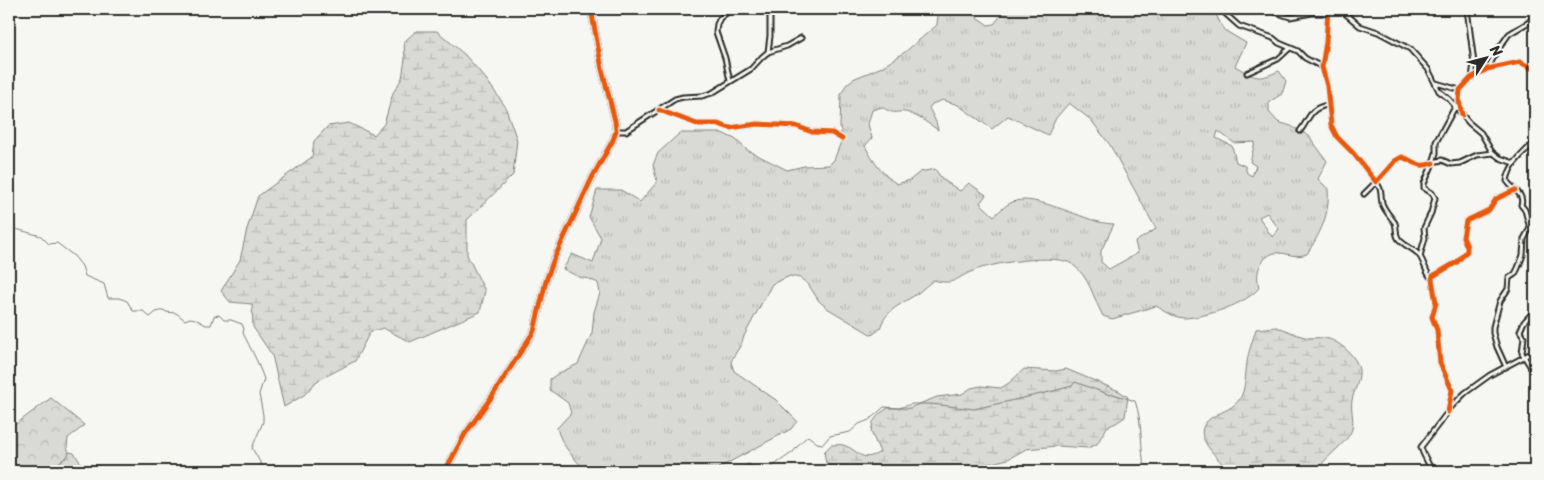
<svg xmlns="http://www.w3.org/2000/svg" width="1544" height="480" font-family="Sriracha,sans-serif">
<defs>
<pattern id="grass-tufts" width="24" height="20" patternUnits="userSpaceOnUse" patternTransform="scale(1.25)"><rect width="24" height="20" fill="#d9d9d5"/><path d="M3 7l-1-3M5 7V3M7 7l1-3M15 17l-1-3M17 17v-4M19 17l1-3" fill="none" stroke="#babab7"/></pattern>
<pattern id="forest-crowns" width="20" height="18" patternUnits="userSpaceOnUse" patternTransform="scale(1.25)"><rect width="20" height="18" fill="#d9d9d5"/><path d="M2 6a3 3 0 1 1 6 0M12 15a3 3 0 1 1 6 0" fill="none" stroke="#babab7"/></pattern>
<pattern id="wetland-marsh" width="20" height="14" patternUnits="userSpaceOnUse" patternTransform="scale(1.25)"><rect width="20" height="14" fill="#d9d9d5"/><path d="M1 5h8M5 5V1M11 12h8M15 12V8" fill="none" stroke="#babab7"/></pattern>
</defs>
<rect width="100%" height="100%" fill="#f6f6f2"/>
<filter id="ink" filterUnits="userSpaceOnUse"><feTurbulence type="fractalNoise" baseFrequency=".02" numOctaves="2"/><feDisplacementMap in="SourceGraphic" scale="10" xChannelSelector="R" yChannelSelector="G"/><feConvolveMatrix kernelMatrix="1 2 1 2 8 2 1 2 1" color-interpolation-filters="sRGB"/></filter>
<g filter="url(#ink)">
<g fill="url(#grass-tufts)" stroke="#828280" fill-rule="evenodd">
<path d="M 936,9 L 964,10 L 970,12 L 988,25 L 994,24 L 1006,9 L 1213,9 L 1224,30 L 1246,43 L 1235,66 C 1256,78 1257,81 1279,71 L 1286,81 L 1282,94 L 1269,102 L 1269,112 L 1278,122 L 1291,126 L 1309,136 L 1327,161 L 1318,179 L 1328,189 C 1330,216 1320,233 1307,254 C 1294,258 1291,254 1280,253 C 1269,251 1260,262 1258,272 C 1257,277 1258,283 1259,288 C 1246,304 1206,317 1185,318 C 1174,318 1165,311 1156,306 L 1112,319 L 1103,316 C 1093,298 1090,277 1072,264 C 1056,253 991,263 973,271 C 955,278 955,286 934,280 C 928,284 923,289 918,293 C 903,304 885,309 880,329 L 872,335 L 827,308 L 819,301 L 808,284 L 800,278 L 790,276 L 772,284 L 744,336 C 742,346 735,352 731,362 L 734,371 L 776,400 L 797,421 L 791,429 L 713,471 L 587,471 C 574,460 561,444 557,428 L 571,413 L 568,403 L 550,390 L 550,379 L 559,373 L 578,364 L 592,333 L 594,312 L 600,293 L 598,283 L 589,279 L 579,277 L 563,269 L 572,254 L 593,263 L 601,238 L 589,217 L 597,190 L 621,190 L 640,202 L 657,182 L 653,165 L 658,153 L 680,133 L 722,133 L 735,139 L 747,150 L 787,170 L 804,166 L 829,165 L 834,160 L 842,139 L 840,127 L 841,95 L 846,85 L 853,79 L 882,67 L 905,52 L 937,25 L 938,14 ZM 943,100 L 958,105 L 992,129 L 1008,116 L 1048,135 L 1056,118 L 1069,103 L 1091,120 L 1110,145 L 1156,229 L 1135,242 L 1138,253 L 1109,269 L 1101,262 L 1101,251 L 1114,224 C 1109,224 1104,223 1099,222 C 1080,217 1034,195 1016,201 C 1007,203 1001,210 994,216 L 980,203 L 986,195 L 969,183 L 960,191 L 942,179 L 935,169 L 920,172 L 910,180 L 897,184 C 881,173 874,163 865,146 L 872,138 L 868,124 L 872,110 L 882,107 C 897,117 896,109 909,113 C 920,117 929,124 938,130 L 936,122 L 929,108 L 932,104 ZM 1218,131 L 1234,143 L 1255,142 L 1250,162 L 1256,166 L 1252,176 L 1247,173 L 1245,166 L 1236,162 L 1232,146 L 1216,138 ZM 1267,213 L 1279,229 L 1272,237 L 1259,217 Z"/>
<polygon points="69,452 74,453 83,466 91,471 46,471 67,457"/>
</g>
<path fill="url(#forest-crowns)" stroke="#828280" d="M 51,398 L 84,425 C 80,430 74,433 68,438 L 67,448 L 69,452 L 67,457 L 46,471 L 9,471 L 9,429 Z"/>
<g fill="url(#wetland-marsh)" stroke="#828280">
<polygon points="416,31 437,31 465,55 486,79 505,106 517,140 513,175 467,220 467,255 485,291 480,312 410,342 383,328 370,332 355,361 317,381 304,395 284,407 272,355 253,327 252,304 230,302 221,291 240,260 247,229 258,196 312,157 314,141 328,126 349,123 374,135 384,124 393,93 402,78 405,59 404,42"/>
<path d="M 1276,327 C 1286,329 1295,335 1305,337 C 1311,339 1318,337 1324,338 C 1338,339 1361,359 1359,374 C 1359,382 1354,391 1352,400 C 1350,410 1356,424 1350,434 C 1341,448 1326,456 1317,471 L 1226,471 L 1224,466 C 1211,450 1187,430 1216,415 C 1224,411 1233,408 1239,400 C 1246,390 1245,375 1247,363 C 1248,352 1253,340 1256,329 Z"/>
<path d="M 1024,369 L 1056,371 L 1066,369 L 1119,391 L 1128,397 L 1125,417 L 1116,423 L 1107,427 L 1097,444 L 1088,448 L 1057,446 L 1026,449 L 1008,459 L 959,471 L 837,471 L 826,463 L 824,452 L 831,445 C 835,445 840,444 843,445 C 860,450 860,464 880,452 L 871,432 L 873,422 L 879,414 L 888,408 L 909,408 L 937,397 L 962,394 L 971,388 L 981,386 L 1001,388 L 1009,383 Z"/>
</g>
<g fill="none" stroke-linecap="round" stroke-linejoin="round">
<g stroke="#7a7a78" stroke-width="1">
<polyline points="9,197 9,202"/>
<polyline points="9,227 41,236 49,244 57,243 74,256 82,266 85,276 104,284 108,298 119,298 127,301 133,311 143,311 150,317 156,312 164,310 166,312 176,313 185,320 190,318 195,319"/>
<polyline points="197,320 206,325 211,325 214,316 219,315 224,320 231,320 242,324 244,329 243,333 257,361 264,379 259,394 263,415 263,422 252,448 265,471"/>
<polyline points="743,471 747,464 751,465 753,471"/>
<path d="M 766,471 L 793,452 L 801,442 L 808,436 L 817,443 L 823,444 L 830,436 L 850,432 L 859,424 L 869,420 L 884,407 L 899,408 L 912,404 L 931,404 L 974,409 L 1050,392 L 1072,386 L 1075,382 L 1110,395 L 1113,394 L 1135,401 C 1143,423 1140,448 1145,471"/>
</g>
<defs>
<g id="street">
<polyline points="1220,9 1239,26 1273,38 1279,43 1298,51 1305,58 1322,67"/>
<polyline points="1270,9 1275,12 1290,17 1312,13 1327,13"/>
<path d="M 1328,9 L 1326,42 L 1322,67 L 1327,86 L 1331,125 L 1337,137 L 1353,153 L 1376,182 L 1395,161 L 1402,157 C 1415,161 1417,169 1433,163"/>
<polyline points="1340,9 1360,26 1378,32 1410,49 1428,69 1439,91 1449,99 1469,123 1481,133 1492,152 1500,158 1514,163"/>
<polyline points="1467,9 1474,63 1472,78"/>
<polyline points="768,52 770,36 770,9"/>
<polyline points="1488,68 1497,51 1509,34 1529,22 1535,14"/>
<polyline points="1247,73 1278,59 1290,48"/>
<polyline points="730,81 725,58 716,32 717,24 720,18 732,9"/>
<polyline points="1436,83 1460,90"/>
<polyline points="659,110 697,124 718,124 730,128 757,124 796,126 812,132 832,133 842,139"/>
<polyline points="1462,113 1459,101 1460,90 1471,78 1487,69 1520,62 1535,70"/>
<polyline points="616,131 626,131 632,127 675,99 683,97 702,96 712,93 751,69 762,57 768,52 787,46 801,38"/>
<path d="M 1300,131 C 1310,118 1309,108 1328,105"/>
<polyline points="1433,162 1442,160 1451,164 1460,163 1477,155 1493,153"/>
<path d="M 1364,194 L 1376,182 C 1383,191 1380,193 1382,203 C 1384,210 1391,217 1395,223 C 1397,228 1395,233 1398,238 C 1403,246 1414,248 1419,255 C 1425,263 1425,272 1432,279"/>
<polyline points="1528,220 1535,223"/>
<polyline points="1420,256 1425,238 1424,228 1431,213 1435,198 1432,193 1424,188 1424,184 1433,163 1436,153 1436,142 1455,107"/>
<polyline points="1535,310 1524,322 1520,331 1524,337 1522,353 1535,374"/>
<path d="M 1506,367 L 1497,347 L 1493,333 L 1493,327 L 1500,301 L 1508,289 L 1509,278 L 1515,274 L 1518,268 L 1523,255 L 1524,239 L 1530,228 L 1525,210 L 1521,205 C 1525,194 1512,189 1507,181 C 1510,162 1524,154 1535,141"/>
<polyline points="1448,412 1452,390 1440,363 1437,330 1432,317 1436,303 1432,279 1433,276 1457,262 1467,251 1467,247 1463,237 1466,221 1489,210 1496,199 1515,190"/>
<polyline points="1432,471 1423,453 1421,447 1453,405 1465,393 1490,375 1535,351"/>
</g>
<polyline id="secondary" points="445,471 465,434 493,395 534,331 546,281 553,261 592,178 613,140 616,131 615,121 602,69 591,9"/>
</defs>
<use href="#street" stroke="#2b2b2b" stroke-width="7"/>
<use href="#secondary" stroke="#2b2b2b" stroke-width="8"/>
<use href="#street" stroke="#f6f6f2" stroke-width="3"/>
<use href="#secondary" stroke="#f6f6f2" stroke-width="4"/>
<defs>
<g id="cycleway">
<path d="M 1328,9 L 1326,42 L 1322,67 L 1327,86 L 1331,125 L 1337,137 L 1353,153 L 1376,182 L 1395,161 L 1402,157 C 1415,161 1417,169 1433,163"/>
<polyline points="659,110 697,124 718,124 730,128 757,124 796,126 812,132 832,133 842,139"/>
<polyline points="1462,115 1459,101 1460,90 1471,78 1487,69 1520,62 1535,70"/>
<polyline points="1448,412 1452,390 1440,363 1437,330 1432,317 1436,303 1432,279 1433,276 1457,262 1467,251 1467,247 1463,237 1466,221 1489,210 1496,199 1515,190"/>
<polyline points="445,471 465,434 493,395 534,331 546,281 553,261 592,178 613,140 616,131 615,121 602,69 591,9"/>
</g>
</defs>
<use href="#cycleway" stroke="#f6f6f2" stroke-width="8"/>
<use href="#cycleway" stroke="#e8590c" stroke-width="5"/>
</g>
</g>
<rect width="1544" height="480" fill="none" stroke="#f6f6f2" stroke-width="30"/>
<rect x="15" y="15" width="1514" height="450" fill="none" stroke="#2b2b2b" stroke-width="2" filter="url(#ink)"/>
<g transform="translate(1486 58) rotate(54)" stroke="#f6f6f2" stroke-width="4" paint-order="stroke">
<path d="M0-4L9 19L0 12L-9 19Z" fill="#2b2b2b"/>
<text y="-8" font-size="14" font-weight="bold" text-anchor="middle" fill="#2b2b2b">N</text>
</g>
</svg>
